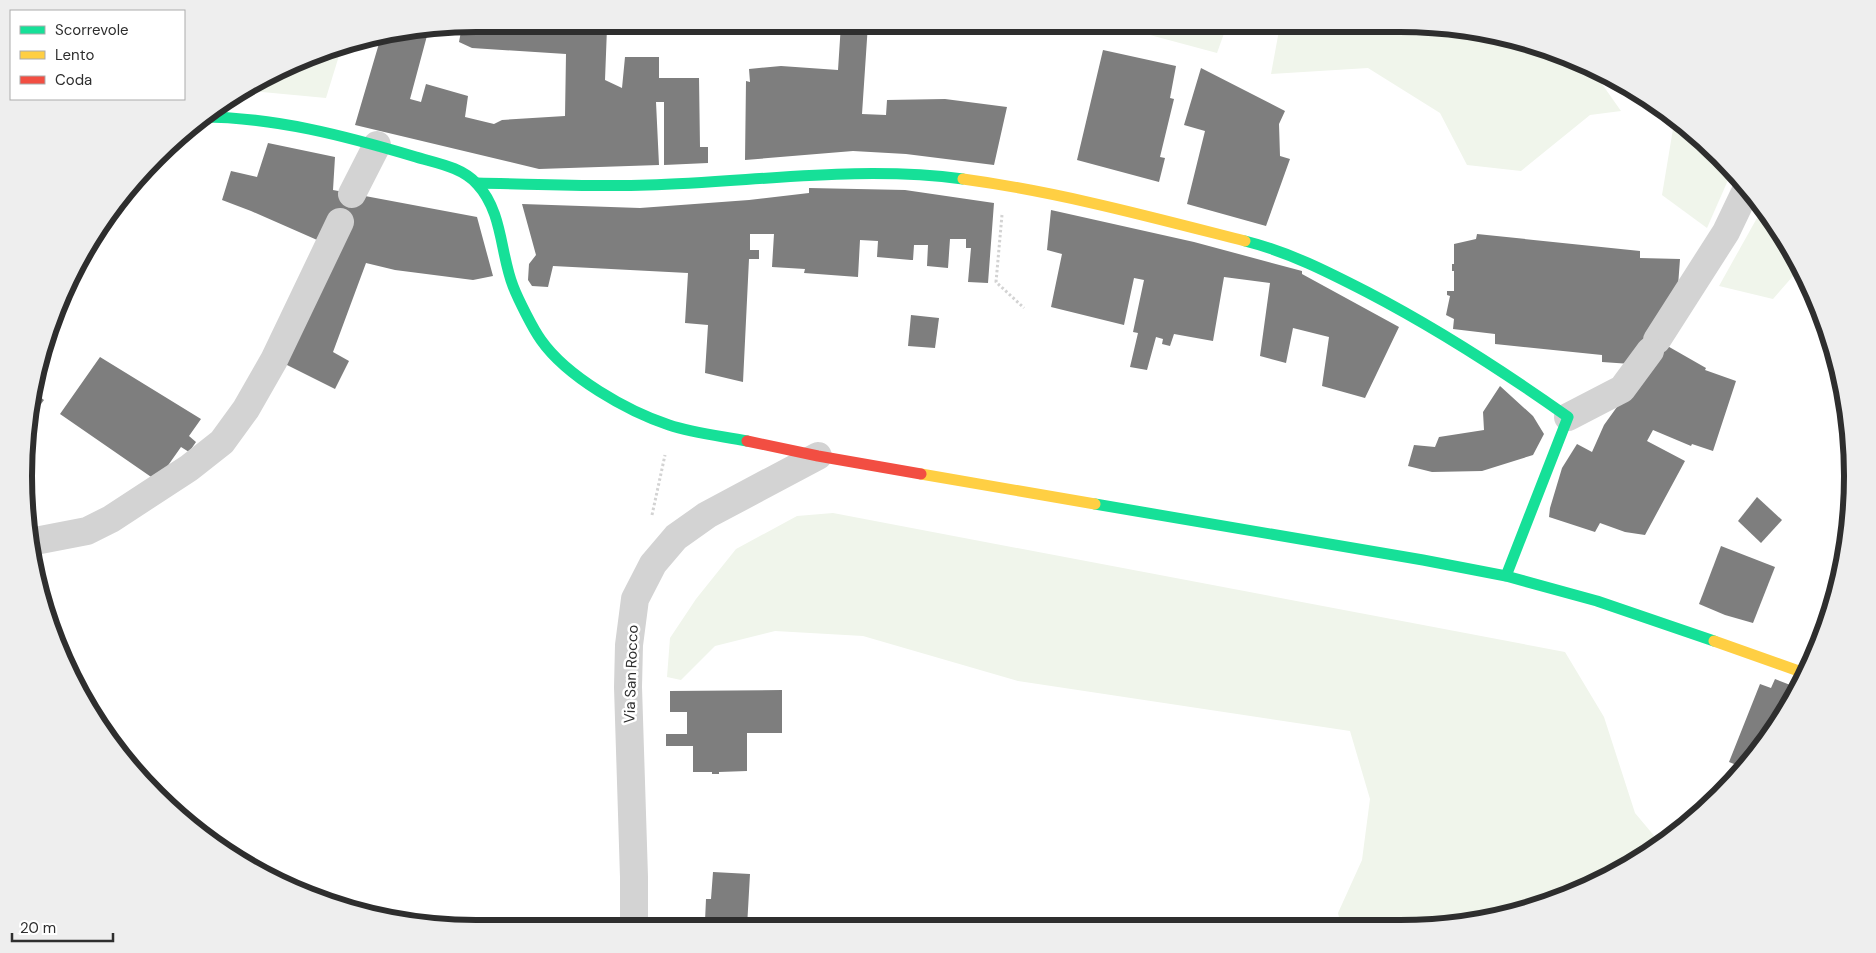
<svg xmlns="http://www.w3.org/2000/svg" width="1876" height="953" font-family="'DM Sans',sans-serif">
<rect width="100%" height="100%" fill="#fff"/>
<g fill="#f0f5eb">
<polygon points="1109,24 1227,25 1217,53"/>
<polygon points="1280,25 1429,25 1516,39 1590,67 1621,111 1590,115 1521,171 1467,165 1440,113 1368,68 1271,74"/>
<polygon points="342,46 326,98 250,91 331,48"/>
<polygon points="1675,117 1732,171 1707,228 1662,195"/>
<polygon points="1762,209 1791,250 1800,268 1773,299 1719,286"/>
<polygon points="833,513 1565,652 1604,717 1635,813 1661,844 1572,895 1459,925 1341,926 1338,913 1362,860 1370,799 1350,731 1018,681 863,636 775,631 715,646 681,680 667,677 670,638 696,599 736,549 797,516"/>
</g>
<g fill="#7e7e7e">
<polygon points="476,24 527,24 567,28 567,24 590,24 590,27 607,28 605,80 622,88 625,57 659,57 659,78 699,78 700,147 708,147 708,163 664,165 664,102 656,102 659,165 539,169 355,125 380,40 428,32 410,99 421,102 426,84 468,96 465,117 494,124 502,120 565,116 566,54 472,48 459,42 462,26"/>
<polygon points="841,24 868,24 862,114 886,115 887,100 945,99 1007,107 994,165 906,154 853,151 745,160 746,81 750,82 749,69 781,66 838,70"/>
<polygon points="1103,50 1176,66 1170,98 1174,99 1160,157 1165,158 1159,182 1077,160"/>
<polygon points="1201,68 1285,111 1279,124 1280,156 1290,159 1266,226 1187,204 1205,131 1184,125"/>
<polygon points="268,143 335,157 333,190 477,217 493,276 473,280 395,270 366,263 333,352 349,361 335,389 285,364 324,243 251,211 222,200 231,171 257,177"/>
<polygon points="809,188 905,190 994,203 988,283 968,282 971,248 966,248 966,239 950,239 948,268 927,266 928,245 914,245 913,260 911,260 877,257 878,241 860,240 858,277 804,273 805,269 772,267 774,234 750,234 750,250 759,250 759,259 749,259 743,382 705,373 708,325 685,323 688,273 553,266 548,287 532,286 528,280 529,264 536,255 522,204 640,208 749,200 809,193"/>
<polygon points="1051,210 1194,242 1302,271 1302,274 1399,327 1365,398 1322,386 1329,337 1293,328 1286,363 1260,356 1270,283 1224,277 1213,341 1174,334 1170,346 1162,344 1163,339 1156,337 1147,370 1130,367 1138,333 1133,332 1144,280 1134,278 1124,325 1051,307 1062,254 1047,250"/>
<polygon points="1477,234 1640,251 1640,258 1680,259 1678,286 1650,336 1706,368 1705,370 1736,381 1713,451 1692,444 1691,446 1653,430 1647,441 1685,461 1645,535 1625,532 1600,523 1595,532 1549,517 1550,508 1562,468 1577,444 1592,452 1604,425 1655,354 1631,364 1602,362 1602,355 1495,344 1495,334 1453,329 1454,319 1446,315 1450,296 1447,295 1447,291 1454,291 1454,271 1452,271 1452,264 1454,264 1454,244 1476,239"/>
<polygon points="911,315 939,318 935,348 908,346"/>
<polygon points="100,357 201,419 189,436 196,442 189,452 181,447 157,481 60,414"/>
<polygon points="1500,386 1533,416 1544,434 1533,455 1482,471 1432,472 1408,466 1414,445 1435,447 1439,437 1484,430 1483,412"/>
<polygon points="32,391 44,400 32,416"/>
<polygon points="1757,497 1782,520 1761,543 1738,521"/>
<polygon points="1721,546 1775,567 1753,623 1725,615 1699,604"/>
<polygon points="1775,679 1798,688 1759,752 1735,775 1739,766 1729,762 1760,684 1771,688"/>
<polygon points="782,690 782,733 747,733 747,771 719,772 719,774 712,774 712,772 693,772 693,746 666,746 666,734 687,734 687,712 670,712 670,691"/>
<polygon points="713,872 750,874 747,927 693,928 693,920 705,921 706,899 711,899"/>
</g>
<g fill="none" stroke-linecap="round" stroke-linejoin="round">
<g stroke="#d3d3d3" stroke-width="3" stroke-dasharray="2.5 2.5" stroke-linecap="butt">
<polyline points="1002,215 996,282 1024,308"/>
<polyline points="652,515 665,455"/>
</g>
<g stroke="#d3d3d3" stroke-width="28">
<polyline points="352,194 377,145"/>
<polyline points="1657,340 1726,232 1747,188"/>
<polyline points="1568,417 1622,389 1650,351"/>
<polyline points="30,542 87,531 111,519 189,468 222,442 246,409 274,360 340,222"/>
<polyline points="634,928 634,877 628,687 629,645 635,599 653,564 676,537 707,515 818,456"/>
</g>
<g stroke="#16e098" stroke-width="11">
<path d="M 201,117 C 274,117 346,136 416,157 C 436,163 462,167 477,184 C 503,212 500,253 513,286 C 518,299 533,329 541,340 C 567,377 627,411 669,425 C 693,433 721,436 747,441"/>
<path d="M 477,183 C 534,184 591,187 648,185 C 753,182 858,165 963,179"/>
<path d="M 1245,241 C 1289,252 1328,272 1367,292 C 1438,329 1503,371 1568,417 L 1506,576"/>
<polyline points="1095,504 1423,560 1506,576 1597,601 1714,641"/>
</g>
<g stroke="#ffcf43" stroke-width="11">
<path d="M 963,179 C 1059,192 1151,217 1245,241"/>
<polyline points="921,474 1095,504"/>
<polyline points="1714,641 1807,674"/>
</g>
<polyline stroke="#f24e42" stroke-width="11" points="747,441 818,456 921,474"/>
</g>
<g text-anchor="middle" stroke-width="5" stroke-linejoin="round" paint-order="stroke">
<g font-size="15" fill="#2e2e2e" stroke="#fff">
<text transform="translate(631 674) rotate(-88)" y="5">Via San Rocco</text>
</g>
</g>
<path d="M0 0H1876V953H0ZM476 32H1400A444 444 0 0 1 1844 476V476A444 444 0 0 1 1400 920H476A444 444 0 0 1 32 476V476A444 444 0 0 1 476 32Z" fill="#eee" fill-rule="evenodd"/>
<path fill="none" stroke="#2e2e2e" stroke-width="6" d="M476 32H1400A444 444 0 0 1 1844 476V476A444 444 0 0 1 1400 920H476A444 444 0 0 1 32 476V476A444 444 0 0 1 476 32Z"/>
<rect x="10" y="10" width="175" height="90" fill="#ffffff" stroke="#ababab"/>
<rect x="20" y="26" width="25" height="8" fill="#16e098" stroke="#ababab"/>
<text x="55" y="35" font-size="15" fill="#2e2e2e">Scorrevole</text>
<rect x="20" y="51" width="25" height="8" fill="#ffcf43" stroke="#ababab"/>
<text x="55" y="60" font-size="15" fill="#2e2e2e">Lento</text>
<rect x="20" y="76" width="25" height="8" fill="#f24e42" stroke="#ababab"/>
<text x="55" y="85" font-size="15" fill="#2e2e2e">Coda</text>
<path d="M12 933v8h101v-8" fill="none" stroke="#2e2e2e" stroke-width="2.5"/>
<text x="20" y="933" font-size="15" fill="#2e2e2e" stroke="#ffffff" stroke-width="4" paint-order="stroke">20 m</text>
</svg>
